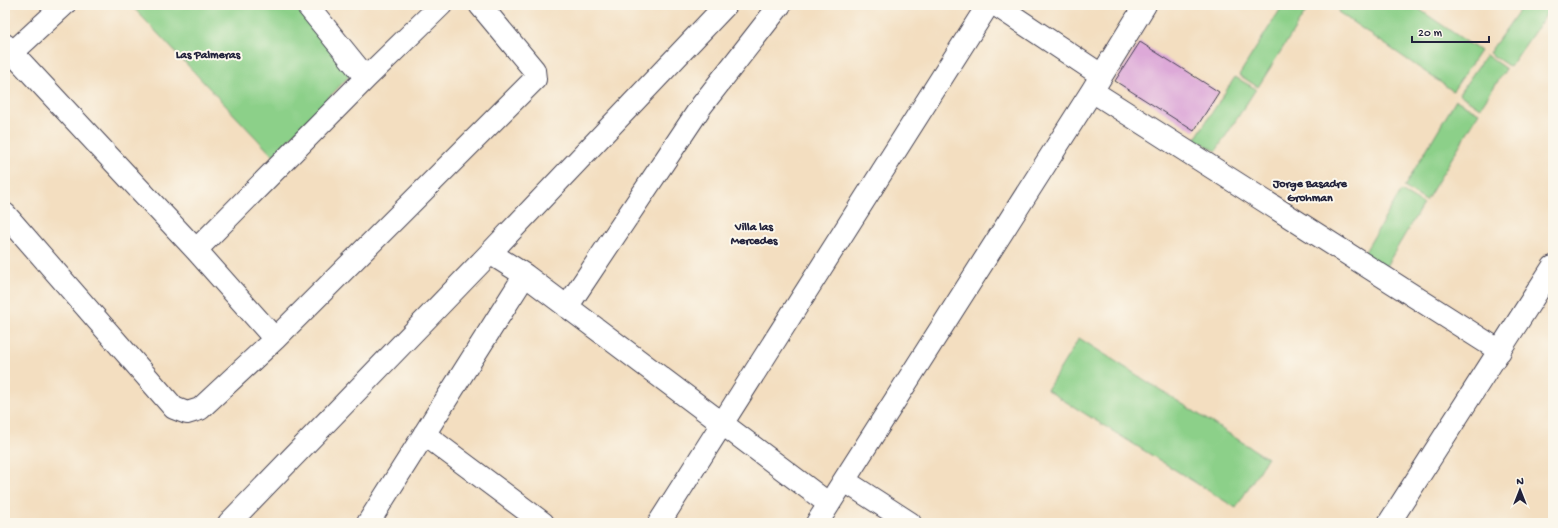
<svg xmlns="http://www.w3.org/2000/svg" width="1558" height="528" font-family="'Gochi Hand',sans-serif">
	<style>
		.green { fill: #8cd089; stroke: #577962 }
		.building { fill: #dda9d8 }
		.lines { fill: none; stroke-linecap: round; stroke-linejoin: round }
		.street-casing { stroke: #413e4f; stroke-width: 24 }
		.street { stroke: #fff; stroke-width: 22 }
		.labels { text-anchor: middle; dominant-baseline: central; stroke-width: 4; stroke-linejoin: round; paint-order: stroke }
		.neighbourhood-label { font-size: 12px; font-weight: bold; fill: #22223b; stroke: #fbf7ec }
	</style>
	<rect width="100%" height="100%" fill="#fbf7ec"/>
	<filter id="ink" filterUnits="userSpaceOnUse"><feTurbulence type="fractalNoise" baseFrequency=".025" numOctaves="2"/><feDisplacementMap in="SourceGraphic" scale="8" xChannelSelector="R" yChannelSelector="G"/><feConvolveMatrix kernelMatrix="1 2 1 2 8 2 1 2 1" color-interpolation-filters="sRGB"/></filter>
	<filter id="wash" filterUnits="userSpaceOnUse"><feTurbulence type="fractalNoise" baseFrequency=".012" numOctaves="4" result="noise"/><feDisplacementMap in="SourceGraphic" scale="16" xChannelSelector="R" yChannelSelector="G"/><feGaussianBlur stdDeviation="0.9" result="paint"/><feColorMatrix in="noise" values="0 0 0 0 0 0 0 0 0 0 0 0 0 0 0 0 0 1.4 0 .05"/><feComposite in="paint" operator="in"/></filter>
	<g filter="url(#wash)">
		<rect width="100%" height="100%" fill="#f3dec0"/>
		<path class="green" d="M131 5H303L356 69 273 156Z
			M1283 5H1310L1258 87 1239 75Z
			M1343 5H1413L1480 51 1453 91 1338 12Z
			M1523 5H1553L1510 67 1489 53Z
			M1486 55 1506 69 1480 108 1459 94Z
			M1235 77 1256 89 1216 151 1195 139Z
			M1456 100 1479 113 1426 201 1404 187Z
			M1401 191 1423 204 1385 268 1363 255Z
			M1079 338 1267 458 1236 508 1047 390Z"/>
		<g id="blocks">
			<path class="building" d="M1140 42 1219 92 1194 131 1115 81Z"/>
		</g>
	</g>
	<g filter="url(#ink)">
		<use href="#blocks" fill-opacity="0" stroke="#413e4f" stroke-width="1"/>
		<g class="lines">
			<g class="street-casing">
				<path id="street" d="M307 5 366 78
					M996 5 1101 75
					M5 45 196 250 275 339
					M12 53 64 5
					M1092 91 1500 351
					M5 214 174 408 187 413 200 409 275 339 535 79 534 70 480 5
					M196 250 366 78 441 5
					M490 253 525 275 829 504
					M567 307 702 105 780 5
					M424 434 543 523
					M845 481 910 523
					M229 523 490 253 726 5
					M368 523 525 275
					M659 523 988 5
					M817 523 1092 91 1145 5
					M1389 523 1553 267"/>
			</g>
			<use href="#street" class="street"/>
		</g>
	</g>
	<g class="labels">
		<g class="neighbourhood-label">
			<text x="208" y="56">Las Palmeras</text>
			<text x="1310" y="185">Jorge Basadre<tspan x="1310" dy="14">Grohman</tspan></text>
			<text x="754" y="228">Villa las<tspan x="754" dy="14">Mercedes</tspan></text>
		</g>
	</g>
	<rect width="1558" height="528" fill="none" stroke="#fbf7ec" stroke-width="20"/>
	<g transform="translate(1520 490)" stroke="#fbf7ec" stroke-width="3" paint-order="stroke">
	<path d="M0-3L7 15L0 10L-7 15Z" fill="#22223b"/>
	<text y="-6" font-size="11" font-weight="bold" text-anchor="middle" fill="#22223b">N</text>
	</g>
	<path d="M1412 36v6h77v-6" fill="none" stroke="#22223b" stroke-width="2"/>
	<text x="1418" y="36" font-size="12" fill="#22223b" stroke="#fbf7ec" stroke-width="3" paint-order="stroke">20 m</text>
</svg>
